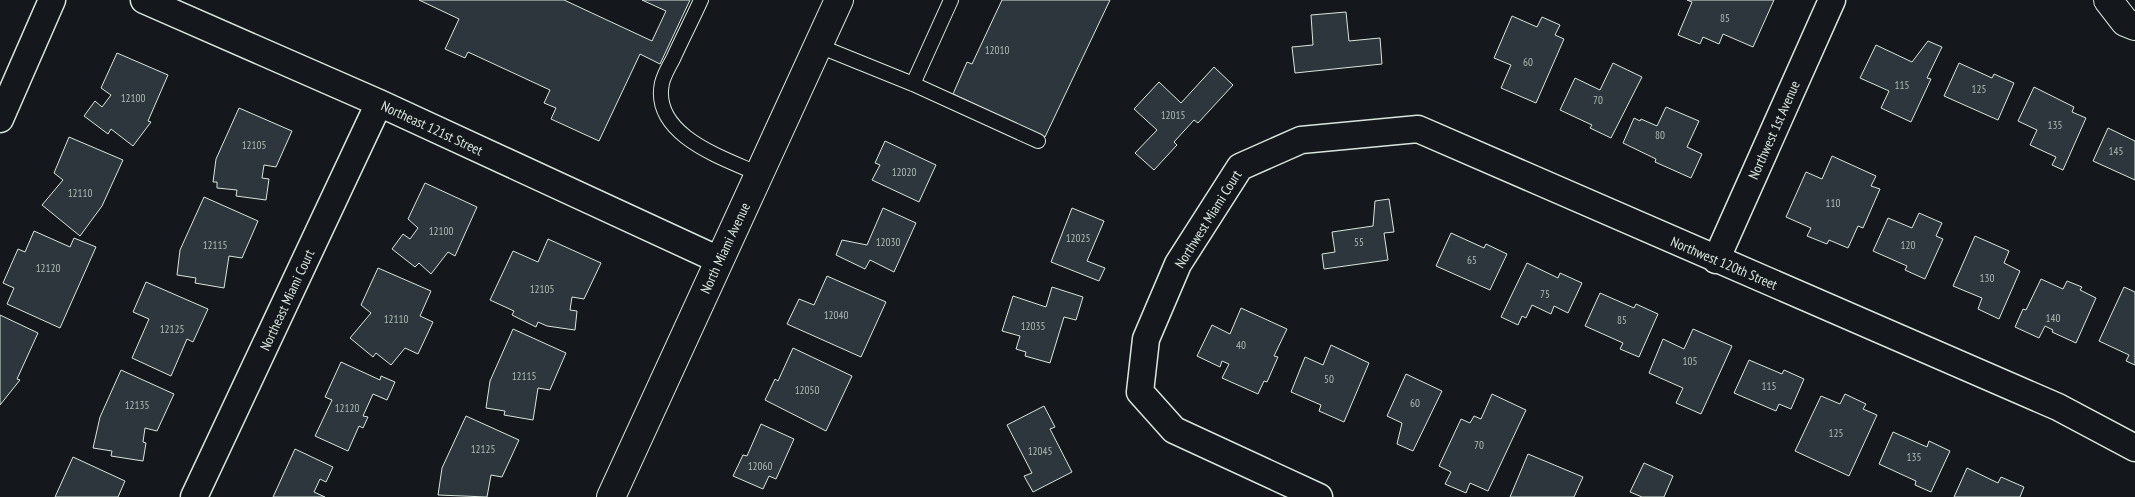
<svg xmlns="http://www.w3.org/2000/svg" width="2135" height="497" font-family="'PT Sans Narrow',sans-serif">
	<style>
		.building { fill: #2c363c; stroke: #d8e6dc }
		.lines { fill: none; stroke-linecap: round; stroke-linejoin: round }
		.service-casing { stroke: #d8e6dc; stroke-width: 16 }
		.minor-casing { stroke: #d8e6dc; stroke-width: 29 }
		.tertiary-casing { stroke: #d8e6dc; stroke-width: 30 }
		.secondary-casing { stroke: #d8e6dc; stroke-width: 30 }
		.service { stroke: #14181c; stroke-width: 14 }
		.minor { stroke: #14181c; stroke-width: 26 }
		.tertiary { stroke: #14181c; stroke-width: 28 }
		.secondary { stroke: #14181c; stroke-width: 28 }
		.labels { text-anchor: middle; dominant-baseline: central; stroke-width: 4; stroke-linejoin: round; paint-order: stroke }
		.number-label { font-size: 11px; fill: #adbab4 }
		.street-label { font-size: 14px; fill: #d8e6dc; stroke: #14181c }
	</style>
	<rect width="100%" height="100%" fill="#14181c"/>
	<path class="building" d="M419 0H564L652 41 666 11 642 0H690L660 64 640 54 599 141 551 119 556 108 544 103 550 90 468 52 465 58 445 49 459 19Z
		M1002 0H1110L1045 137 953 94 967 62 972 64Z
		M1687 0H1774L1753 47 1723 34 1719 44 1703 37 1700 44 1678 35 1692 2Z
		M1346 12 1349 41 1380 38 1382 64 1295 73 1292 47 1313 45 1311 15Z
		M1512 16 1537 27 1542 17 1560 25 1555 35 1564 39 1536 103 1501 88 1511 65 1494 58Z
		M1928 41 1942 47 1927 78 1931 79 1911 122 1881 108 1889 91 1860 78 1876 45 1912 62Z
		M117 53 168 75 148 121 151 122 133 146 111 129 108 134 84 116 95 101 102 107 111 95 101 88Z
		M1613 63 1642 77 1611 138 1590 128 1592 125 1560 110 1575 78 1600 90Z
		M1959 63 1992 78 1994 74 2014 83 1998 120 1944 96Z
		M1214 67 1233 85 1198 123 1194 120 1174 142 1177 145 1154 170 1135 153 1157 130 1134 109 1159 82 1181 103Z
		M2034 87 2074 107 2072 112 2086 118 2063 170 2052 165 2056 157 2030 145 2037 130 2018 121Z
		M1666 107 1699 121 1687 147 1702 154 1691 178 1655 162 1656 159 1623 143 1634 118 1640 121 1641 119 1657 126Z
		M239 108 292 131 276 167 264 165 262 178 269 179 266 200 236 196 237 190 217 188V182H213L216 159Z
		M2108 128 2135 141V180L2093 161Z
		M69 137 123 160 102 206 80 236 42 205 63 180 54 173Z
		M885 141 936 165 919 202 872 180 880 165 875 163Z
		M1832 156 1876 176 1871 186 1880 189 1863 228 1858 226 1848 248 1829 240 1827 244 1807 236 1811 228 1786 217 1806 172 1822 179Z
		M425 183 477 207 455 256 448 252 431 274 419 263 415 267 392 249 403 234 410 239 418 228 408 219Z
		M204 197 258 221 242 258 229 256 224 288 195 283 196 278 177 275 180 250Z
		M1389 199 1394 232 1384 233 1388 260 1324 269 1322 254 1335 252 1332 232 1373 226 1375 201Z
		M883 208 916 223 894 272 870 260 865 269 836 255 842 240 867 245Z
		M1072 208 1104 221 1087 261 1105 268 1099 281 1051 262Z
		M1919 213 1942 223 1936 236 1943 239 1925 279 1905 270 1907 266 1873 251 1888 218 1912 228Z
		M34 231 70 247 74 238 96 247 60 328 7 304 14 288 3 283 18 249 25 252Z
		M1451 233 1484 248 1486 244 1507 254 1490 290 1436 266Z
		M1975 236 2009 251 2004 263 2020 271 1999 319 1978 309 1982 298 1953 286Z
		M548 239 601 263 584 299 572 297 570 310 577 311 575 330 547 326 538 322 536 327 512 315 514 311 490 300 513 251 538 262Z
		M1527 263 1558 278 1560 273 1582 283 1568 313 1554 306 1551 314 1532 305 1526 318 1522 316 1518 325 1501 317Z
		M378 268 431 291 420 316 433 322 418 354 405 348 391 365 376 353 373 357 350 338 371 313 361 305Z
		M827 276 886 302 861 357 787 324 799 299 814 305Z
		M2041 279 2063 289 2067 281 2082 287 2080 290 2096 298 2076 343 2052 332 2053 330 2045 326 2039 338 2015 327 2023 309 2026 310Z
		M146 282 208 309 193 342 187 339 171 376 132 358 149 319 133 312Z
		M1052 287 1083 297 1076 320 1064 317 1050 363 1025 356 1026 352 1016 349 1020 336 1002 331 1013 296 1046 307Z
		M2124 287 2135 292V365L2126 361 2129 355 2099 341Z
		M1600 293 1634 308 1636 304 1658 314 1639 357 1620 349 1623 343 1585 326Z
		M1241 308 1287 329 1274 356 1278 357 1267 382 1264 381 1258 394 1222 378 1229 364 1222 361 1220 367 1197 356 1212 325 1230 334Z
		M0 315 38 333 17 379 20 380 0 405Z
		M513 329 566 353 550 390 538 388 533 420 504 415 505 411 486 408 490 381Z
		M1693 329 1732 346 1701 414 1676 403 1683 388 1649 373 1663 339 1684 349Z
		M1331 345 1369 363 1344 422 1319 411 1321 405 1291 392 1305 357 1323 365Z
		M793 348 852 376 826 431 765 400 775 379 778 381Z
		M1749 360 1782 374 1784 370 1804 379 1791 409 1779 404 1776 411 1734 393Z
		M341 362 380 380 381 376 395 382 387 400 373 394 363 416 368 417 363 428 359 426 348 451 315 436 332 400 325 397Z
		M121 370 174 394 157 431 145 428 143 442 146 443 143 461 111 456 112 451 93 448 100 417Z
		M1406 374 1442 391 1413 451 1397 444 1402 423 1387 416Z
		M1492 394 1526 410 1488 491 1470 483 1466 493 1445 484 1451 472 1439 466 1461 419 1470 423 1474 416 1481 419Z
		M1845 394 1866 404 1863 409 1877 415 1849 476 1795 451 1821 396 1840 404Z
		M1044 406 1055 427 1050 429 1072 472 1033 492 1024 476 1032 473 1007 425Z
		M466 416 519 440 502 477 491 475 487 497 438 495 442 468Z
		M761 424 794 439 776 479 769 476 763 489 733 476 743 455 747 456Z
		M1893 432 1927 447 1929 441 1950 451 1931 492 1915 485 1916 481 1879 464Z
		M295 449 333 467 326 482 320 479 314 492 325 497H273Z
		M1528 454 1583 477 1574 497H1510Z
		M73 457 125 481 118 497H55Z
		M1644 463 1673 476 1664 497H1642L1630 492Z
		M1967 468 1998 483 2001 477 2024 487 2020 497H1954Z"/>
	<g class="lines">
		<g class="service-casing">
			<path id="service" d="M701 0C692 20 682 39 673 59 669 66 664 75 662 83 651 135 723 158 759 174
				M819 46 913 84 1038 141
				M913 84 951 0"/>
		</g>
		<g class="minor-casing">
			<path id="minor" d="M144 0 379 103 719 260
				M0 119 52 0
				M1716 260 1832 0
				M194 497 379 103
				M1319 497 1174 430 1140 392 1146 339 1178 264 1240 167 1301 140 1418 129 2058 407 2135 448"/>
		</g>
		<g class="tertiary-casing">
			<path id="tertiary" d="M611 497 839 0"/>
		</g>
		<g class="secondary-casing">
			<path id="secondary" d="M2108 0 2125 22 2135 26"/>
		</g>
		<use href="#service" class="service"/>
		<use href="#minor" class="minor"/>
		<use href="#tertiary" class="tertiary"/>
		<use href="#secondary" class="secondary"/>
	</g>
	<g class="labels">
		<g class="number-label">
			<text x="1725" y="18">85</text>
			<text x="997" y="50">12010</text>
			<text x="1528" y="62">60</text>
			<text x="1902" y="85">115</text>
			<text x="1979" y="89">125</text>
			<text x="133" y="98">12100</text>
			<text x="1598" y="100">70</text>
			<text x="1173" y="115">12015</text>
			<text x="2055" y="125">135</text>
			<text x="1660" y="135">80</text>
			<text x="254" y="145">12105</text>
			<text x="2116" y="151">145</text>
			<text x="904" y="172">12020</text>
			<text x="80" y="193">12110</text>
			<text x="1833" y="203">110</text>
			<text x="441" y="231">12100</text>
			<text x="1078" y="238">12025</text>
			<text x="888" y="242">12030</text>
			<text x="1359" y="242">55</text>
			<text x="215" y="245">12115</text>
			<text x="1908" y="245">120</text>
			<text x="1472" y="260">65</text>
			<text x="48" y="268">12120</text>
			<text x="1987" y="278">130</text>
			<text x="542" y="289">12105</text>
			<text x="1545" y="294">75</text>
			<text x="836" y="315">12040</text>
			<text x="2053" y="318">140</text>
			<text x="396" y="319">12110</text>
			<text x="1622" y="320">85</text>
			<text x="1033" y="326">12035</text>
			<text x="172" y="329">12125</text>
			<text x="1241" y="345">40</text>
			<text x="1690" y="361">105</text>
			<text x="524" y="376">12115</text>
			<text x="1329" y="379">50</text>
			<text x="1769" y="386">115</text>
			<text x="807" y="390">12050</text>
			<text x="1415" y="403">60</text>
			<text x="137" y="405">12135</text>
			<text x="347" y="408">12120</text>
			<text x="1836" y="433">125</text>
			<text x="1479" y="445">70</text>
			<text x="483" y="449">12125</text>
			<text x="1040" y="451">12045</text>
			<text x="1914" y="457">135</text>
			<text x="760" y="466">12060</text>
		</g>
		<g class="street-label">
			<text transform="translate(432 128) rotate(25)">Northeast 121st Street</text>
			<text transform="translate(1774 130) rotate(-66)">Northwest 1st Avenue</text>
			<text transform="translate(1208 219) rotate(-58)">Northwest Miami Court</text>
			<text transform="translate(725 248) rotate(-65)">North Miami Avenue</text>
			<text transform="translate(1724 263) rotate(23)">Northwest 120th Street</text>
			<text transform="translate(287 300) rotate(-65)">Northeast Miami Court</text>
		</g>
	</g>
</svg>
